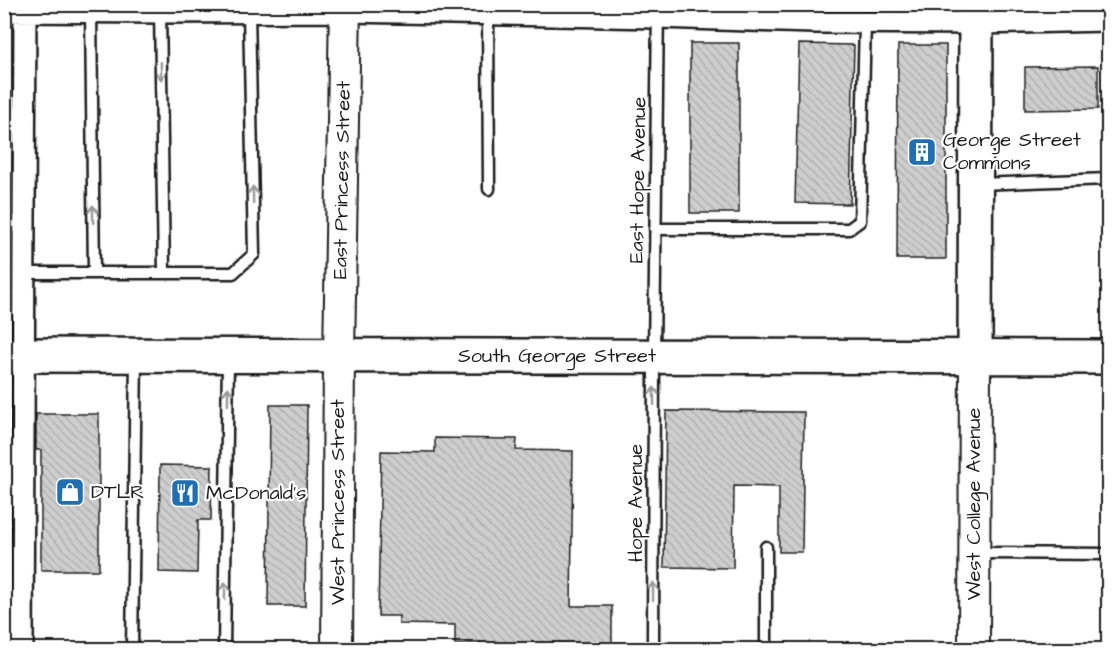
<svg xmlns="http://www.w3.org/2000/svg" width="1113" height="654" font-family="'Architects Daughter',sans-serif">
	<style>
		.building { fill: url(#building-back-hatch); stroke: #1c1c1c; stroke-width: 1.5 }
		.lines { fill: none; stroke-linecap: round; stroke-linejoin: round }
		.lane-casing { stroke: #1c1c1c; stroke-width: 15 }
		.street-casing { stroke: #1c1c1c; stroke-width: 26 }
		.secondary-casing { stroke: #1c1c1c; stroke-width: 34 }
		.primary-casing { stroke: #1c1c1c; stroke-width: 38 }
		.lane { stroke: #fff; stroke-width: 10 }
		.street { stroke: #fff; stroke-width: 21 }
		.secondary { stroke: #fff; stroke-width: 30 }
		.primary { stroke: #fff; stroke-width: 33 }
		.oneway { stroke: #999 }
		.labels { text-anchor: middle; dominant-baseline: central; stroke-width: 4.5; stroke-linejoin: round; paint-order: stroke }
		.poi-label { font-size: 20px; fill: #1c1c1c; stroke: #fff; text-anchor: start }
		.street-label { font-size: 20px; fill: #1c1c1c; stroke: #fff }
	</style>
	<defs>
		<pattern id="building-back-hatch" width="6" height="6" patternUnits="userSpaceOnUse" patternTransform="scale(1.5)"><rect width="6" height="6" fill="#cecece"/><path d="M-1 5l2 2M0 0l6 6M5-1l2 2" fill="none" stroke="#b0b0b0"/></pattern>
	</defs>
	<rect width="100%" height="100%" fill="#fff"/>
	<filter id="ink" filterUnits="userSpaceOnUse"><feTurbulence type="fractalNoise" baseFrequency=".0167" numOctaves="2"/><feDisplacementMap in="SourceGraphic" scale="12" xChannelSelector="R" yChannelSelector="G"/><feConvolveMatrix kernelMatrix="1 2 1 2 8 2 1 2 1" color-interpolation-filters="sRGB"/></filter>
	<g filter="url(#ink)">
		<path class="building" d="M690 43H739V213H690Z
			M799 44 854 45 850 204 795 203Z
			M898 45H946V259H897Z
			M1098 66V109L1025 110V67Z
			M270 405H307L305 606H268Z
			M666 411 804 412 802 552H779V487L734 486 733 568 664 567Z
			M4 414H10V451H4Z
			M36 414H99V570H41V450H36Z
			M435 438 517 439 516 450 573 451 571 606H612V646L455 644V625L399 624V616H378L381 451 435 452Z
			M160 465 212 466 211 520H198L197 573 159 572Z"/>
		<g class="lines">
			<g class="lane-casing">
				<path id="lane" d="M160 9 164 273
					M91 11 94 273
					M488 13 489 189
					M979 184 1108 179
					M655 229H849L860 221 865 22
					M23 273H233L254 254 249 11
					M978 553 1108 554
					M132 650 136 358
					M224 650 228 359
					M653 650 654 357 658 4
					M766 650V547"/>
			</g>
			<g class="street-casing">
				<path id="street" d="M4 11 160 12 345 11 658 17 813 22 976 23 1108 20
					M22 650 25 4"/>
			</g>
			<g class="secondary-casing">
				<path id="secondary" d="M337 650 339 355 345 4
					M974 650 975 358"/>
			</g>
			<g class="primary-casing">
				<path id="primary" d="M4 355 1108 357
					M975 358 976 4"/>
			</g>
			<use href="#lane" class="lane"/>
			<use href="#street" class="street"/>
			<use href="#secondary" class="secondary"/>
			<use href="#primary" class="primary"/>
		</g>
		<defs><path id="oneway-shaft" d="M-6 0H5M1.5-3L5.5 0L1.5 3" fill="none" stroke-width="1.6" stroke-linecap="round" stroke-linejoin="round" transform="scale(1.5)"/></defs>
		<g class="oneway">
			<use href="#oneway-shaft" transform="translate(161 71) rotate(89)"/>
			<use href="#oneway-shaft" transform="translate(253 195) rotate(-91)"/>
			<use href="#oneway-shaft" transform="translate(93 214) rotate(-91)"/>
			<use href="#oneway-shaft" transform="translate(228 396) rotate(-89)"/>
			<use href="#oneway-shaft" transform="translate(654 396) rotate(-90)"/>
			<use href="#oneway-shaft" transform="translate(225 591) rotate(-89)"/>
			<use href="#oneway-shaft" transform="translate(653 591) rotate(-90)"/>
		</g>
	</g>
	<defs>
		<g id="building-square" transform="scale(1.5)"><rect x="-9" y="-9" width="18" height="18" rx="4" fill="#1f6fb2" stroke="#fff"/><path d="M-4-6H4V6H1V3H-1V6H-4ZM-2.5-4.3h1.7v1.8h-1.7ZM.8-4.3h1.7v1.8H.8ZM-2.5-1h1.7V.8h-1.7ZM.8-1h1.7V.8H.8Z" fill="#fff"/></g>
		<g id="shop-square" transform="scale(1.5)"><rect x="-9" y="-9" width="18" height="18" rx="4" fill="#1f6fb2" stroke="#fff"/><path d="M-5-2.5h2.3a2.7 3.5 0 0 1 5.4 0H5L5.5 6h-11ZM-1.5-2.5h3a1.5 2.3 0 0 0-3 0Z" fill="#fff"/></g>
		<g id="restaurant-square" transform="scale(1.5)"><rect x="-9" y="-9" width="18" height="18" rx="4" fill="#1f6fb2" stroke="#fff"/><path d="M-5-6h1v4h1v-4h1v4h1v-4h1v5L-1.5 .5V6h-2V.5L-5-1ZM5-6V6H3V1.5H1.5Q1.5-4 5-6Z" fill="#fff"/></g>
	</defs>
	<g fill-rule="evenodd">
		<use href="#building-square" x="922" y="152"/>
		<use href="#shop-square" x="70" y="492"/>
		<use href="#restaurant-square" x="185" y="493"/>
	</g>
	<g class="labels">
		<g class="poi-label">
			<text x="943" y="140">George Street<tspan x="943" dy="23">Commons</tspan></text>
			<text x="91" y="492">DTLR</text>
			<text x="206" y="493">McDonald's</text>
		</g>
		<g class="street-label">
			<text transform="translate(342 180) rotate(-89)">East Princess Street</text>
			<text transform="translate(638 180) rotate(-89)">East Hope Avenue</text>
			<text x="557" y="356">South George Street</text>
			<text transform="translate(338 502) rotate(-90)">West Princess Street</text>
			<text transform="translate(636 503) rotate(-90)">Hope Avenue</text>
			<text transform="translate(974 504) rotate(-90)">West College Avenue</text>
		</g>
	</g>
	<rect width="1113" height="654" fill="none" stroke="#fff" stroke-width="24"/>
	<rect x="12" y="12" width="1089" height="630" fill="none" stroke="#1c1c1c" stroke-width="2" filter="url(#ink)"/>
</svg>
